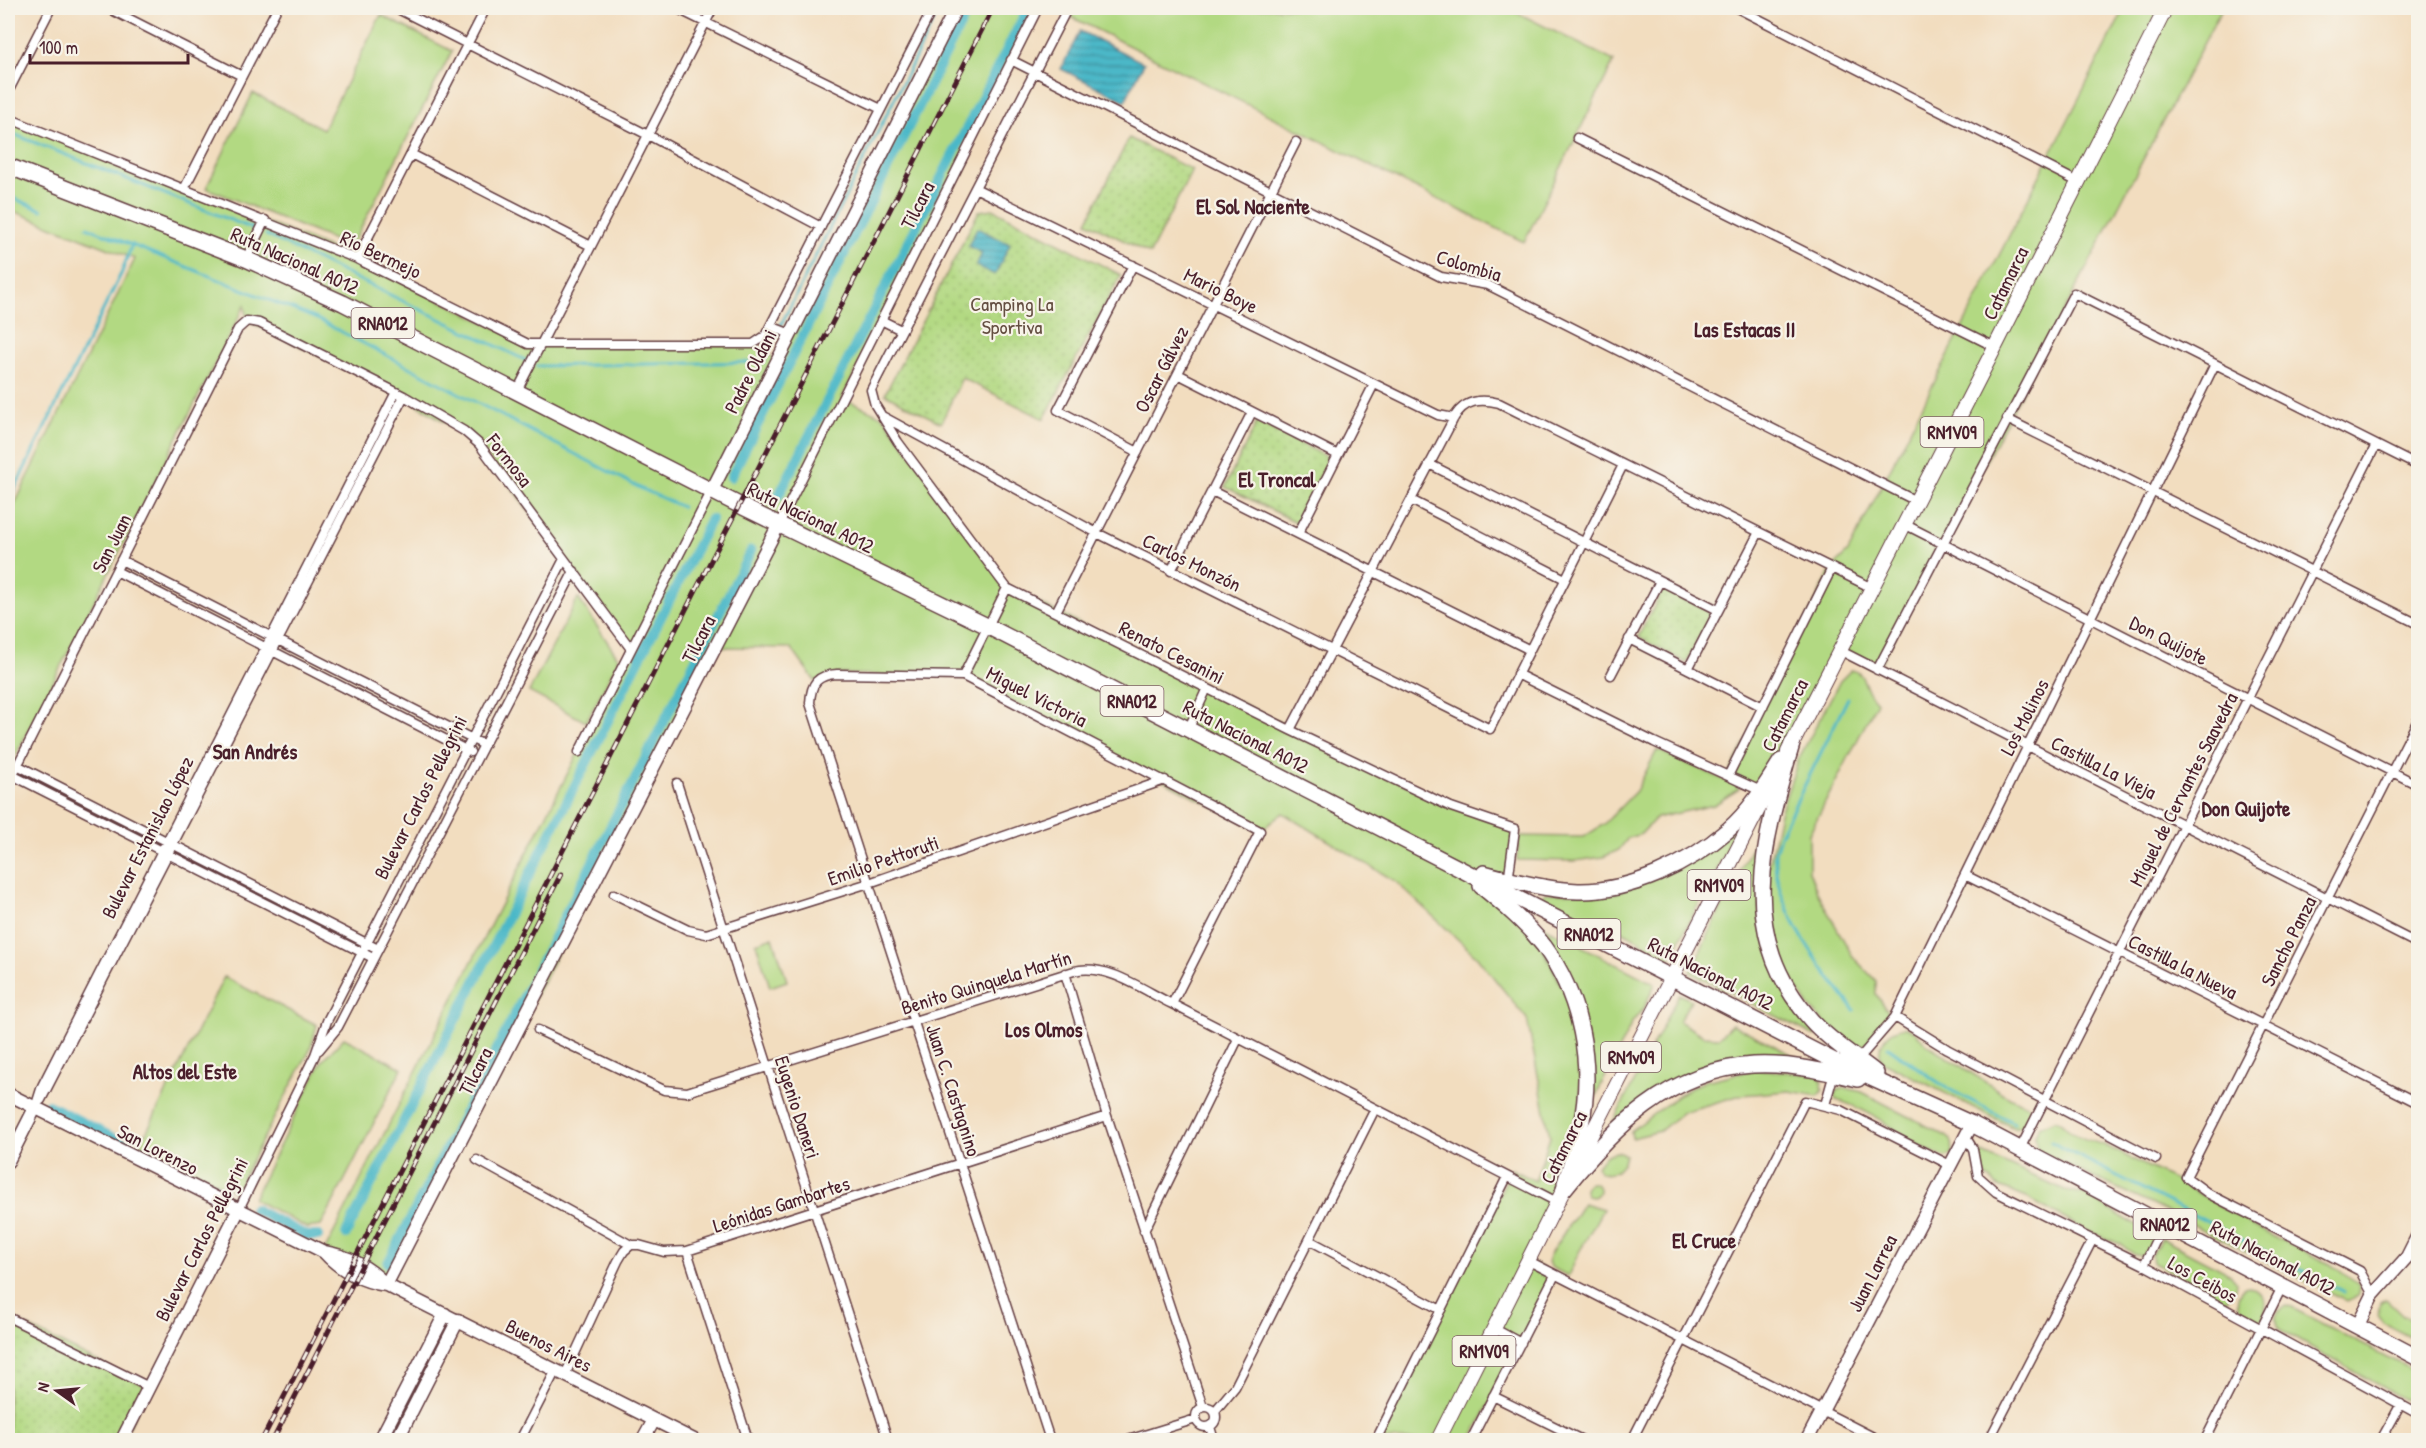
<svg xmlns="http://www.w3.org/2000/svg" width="2426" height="1448" font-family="'Patrick Hand',sans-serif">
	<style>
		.green { fill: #b2d982; stroke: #7e7c56; stroke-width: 1.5 }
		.park { fill: url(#park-dots); stroke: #7e7c56; stroke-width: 1.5 }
		.water { fill: url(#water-rules); stroke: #4b6c7a; stroke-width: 1.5 }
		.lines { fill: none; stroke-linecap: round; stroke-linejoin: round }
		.stream { stroke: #4cb8c8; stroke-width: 3 }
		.canal { stroke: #4cb8c8; stroke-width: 10 }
		.street-casing { stroke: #633c41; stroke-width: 11 }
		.secondary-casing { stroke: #633c41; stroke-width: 15 }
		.primary-casing { stroke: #633c41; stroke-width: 16 }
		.highway-casing { stroke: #633c41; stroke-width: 18 }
		.street { stroke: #fff; stroke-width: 8 }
		.secondary { stroke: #fff; stroke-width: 12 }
		.primary { stroke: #fff; stroke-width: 14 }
		.highway { stroke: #fff; stroke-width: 15 }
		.rail-casing { stroke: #4a1f2b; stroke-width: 5 }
		.rail { stroke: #f7f3e8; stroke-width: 3; stroke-dasharray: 9; stroke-linecap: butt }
		.labels { text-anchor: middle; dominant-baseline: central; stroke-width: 4.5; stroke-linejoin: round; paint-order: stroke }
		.shield { fill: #f7f3e8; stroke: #7e5f64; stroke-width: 1.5 }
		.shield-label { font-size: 18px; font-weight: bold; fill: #4a1f2b }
		.street-label { font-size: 20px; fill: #4a1f2b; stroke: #f7f3e8 }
		.park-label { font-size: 20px; fill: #644e41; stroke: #f7f3e8 }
		.neighbourhood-label { font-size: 21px; font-weight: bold; fill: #4a1f2b; stroke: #f7f3e8 }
	</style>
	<defs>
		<pattern id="park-dots" width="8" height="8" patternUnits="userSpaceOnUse" patternTransform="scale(1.5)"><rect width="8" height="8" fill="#b2d982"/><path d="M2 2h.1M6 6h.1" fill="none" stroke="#9bba70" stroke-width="1.8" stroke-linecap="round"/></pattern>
		<pattern id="water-rules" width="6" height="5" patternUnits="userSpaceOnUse" patternTransform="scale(1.5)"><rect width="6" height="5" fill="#4cb8c8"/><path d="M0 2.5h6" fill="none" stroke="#4195a3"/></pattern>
	</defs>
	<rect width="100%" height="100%" fill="#f7f3e8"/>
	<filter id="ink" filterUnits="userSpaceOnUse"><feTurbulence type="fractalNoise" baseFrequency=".0167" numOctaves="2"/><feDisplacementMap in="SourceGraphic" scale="12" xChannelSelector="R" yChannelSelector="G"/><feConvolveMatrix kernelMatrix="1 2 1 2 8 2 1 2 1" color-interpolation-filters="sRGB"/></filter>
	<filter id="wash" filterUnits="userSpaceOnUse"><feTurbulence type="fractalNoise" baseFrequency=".008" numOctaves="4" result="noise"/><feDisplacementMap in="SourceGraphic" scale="24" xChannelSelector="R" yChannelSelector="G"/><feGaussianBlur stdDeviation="1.35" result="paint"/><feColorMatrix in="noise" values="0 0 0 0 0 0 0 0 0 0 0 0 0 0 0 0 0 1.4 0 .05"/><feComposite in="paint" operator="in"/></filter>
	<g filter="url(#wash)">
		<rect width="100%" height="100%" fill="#f2ddbf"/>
		<path class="green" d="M956 8H1038L842 398 884 417 1008 588 1451 807 1515 829 1505 906 1543 945 1581 1030V1125L1529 1261 1555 1275 1471 1440H1376L1512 1169 1535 1181 1550 1137 1527 1019 1477 957 1395 881 1283 813 1260 831 963 676 837 674 815 681 791 648 716 647 386 1285 324 1252 631 649 479 444 404 396 247 321 245 305 8 770V518L135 259 8 209V118L357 259 528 344H753L777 360Z
			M1053 8H1508L1614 61 1524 242Z
			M2125 8H2222L1877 670 1839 650 1762 792 1728 776 1832 568 1848 552Z
			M381 15 452 51 351 247 206 188 253 93 323 129Z
			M578 598 619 659 586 722 529 692Z
			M1851 670C1866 673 1863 685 1870 694 1872 697 1875 699 1877 702L1809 834V871L1818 894 1853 957 1876 981V994L1890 1014 1869 1043 1860 1047 1842 1039 1826 1025 1808 1005 1783 965 1773 936 1766 879 1780 813 1799 758 1840 681Z
			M1657 750 1736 785 1739 789 1714 805 1656 818 1641 834 1628 838 1619 850 1603 857 1575 861 1517 860 1519 836 1584 837 1604 824 1636 791Z
			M1734 830 1735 835 1668 962 1640 941 1620 930 1590 917 1578 916 1540 897 1545 893H1616Z
			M1754 842 1758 849 1760 927 1817 1033 1815 1036 1690 972Z
			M1535 922 1655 984 1644 1008 1633 1021 1588 1112V1039L1530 923Z
			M773 937 787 981 770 987 756 943Z
			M224 977 317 1025 310 1050 235 1192 140 1145Z
			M1679 994 1691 1000 1679 1021 1703 1036 1719 1037 1732 1024 1804 1061 1689 1073 1652 1092 1612 1124Z
			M1905 1027 1915 1032 1927 1044 2002 1093 2029 1107 2033 1113C2028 1123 2024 1129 2012 1127L1883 1062C1873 1047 1889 1029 1905 1027Z
			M344 1038 402 1068 321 1226 307 1228 253 1199 322 1061Z
			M1757 1069 1815 1075 1821 1079 1823 1091 1818 1096 1789 1091 1741 1095 1683 1112 1660 1131 1632 1138 1631 1131 1683 1092 1705 1081Z
			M1846 1088 1862 1092 1946 1136 1951 1140 1952 1154 1947 1157C1930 1154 1917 1143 1902 1134 1882 1120 1859 1106 1836 1100L1834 1095 1837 1090Z
			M2054 1120C2063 1122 2063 1125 2070 1131 2079 1138 2093 1142 2104 1145L2179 1182 2268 1234 2330 1264 2359 1285 2358 1296 2348 1301 2339 1298 2153 1205 2046 1155 2037 1148 2035 1135 2039 1127Z
			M1618 1152 1625 1155C1622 1168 1613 1178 1600 1172L1597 1166C1603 1157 1607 1153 1618 1152Z
			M1982 1153 2065 1191 2082 1193 2153 1235C2154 1244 2150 1251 2142 1256L2135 1255 2120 1244 2083 1229 2029 1199 1997 1186 1984 1174 1979 1164V1156Z
			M1585 1190a7 7 0 1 1 14 0a7 7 0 1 1-14 0Z
			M1583 1203 1603 1209 1578 1254 1568 1276 1552 1268 1548 1262 1549 1256Z
			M2161 1238 2231 1275 2236 1281C2236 1289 2233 1294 2226 1300L2218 1298 2186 1278 2153 1263 2152 1256Z
			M2250 1286C2265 1293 2271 1308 2260 1322L2254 1321 2246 1313 2240 1311C2235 1301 2238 1295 2243 1287Z
			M2386 1299 2403 1315 2418 1324V1341L2384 1323 2378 1314 2380 1302Z
			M2288 1306 2418 1373V1402L2403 1399 2279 1329C2272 1318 2276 1309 2288 1306Z
			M432 1352 434 1353 390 1440H387Z"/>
		<path class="park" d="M1129 138 1192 170 1150 254 1087 222Z
			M993 209 1121 275 1044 419 962 378 941 423 885 394 979 211Z
			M1257 422 1330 458 1298 523 1225 487Z
			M1664 588 1712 613 1686 663 1638 637Z
			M8 1317 149 1387 122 1440H8Z"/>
		<path class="water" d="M1080 31 1144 63 1125 101 1061 69Z
			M977 228 1010 244 995 275 976 266 982 253 968 246Z"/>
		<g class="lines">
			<path class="stream" d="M8 132 256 230
				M8 196 42 210
				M87 227 317 319 642 489 682 507
				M266 235 527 361
				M781 325 940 8
				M537 366 763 362 777 334
				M8 502 122 272 132 244
				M1848 698 1780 835C1779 840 1776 847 1775 853 1772 907 1823 969 1854 1010
				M1888 1047 1945 1087 2014 1123
				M2051 1142 2344 1292"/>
			<path class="canal" d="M731 477 969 8
				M779 495 1028 8
				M48 1105 221 1192
				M254 1209 307 1236H318
				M346 1234 711 519
				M388 1263 751 551"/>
		</g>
	</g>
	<g filter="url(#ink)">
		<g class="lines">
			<g class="street-casing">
				<path id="street" d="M108 8 242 76
					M396 8 648 135 821 227
					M676 8 881 109
					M1737 8 2078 182
					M1065 13 871 390 875 405 898 442 1007 588 1290 730 1451 807 1515 829 1508 882
					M1011 60 1441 277 1488 285 1916 501
					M8 92 51 8
					M8 118 357 259 528 344H753L765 336 933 8
					M1577 138 1995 347
					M411 154 591 246
					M975 188 1438 415 1454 418
					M184 189 277 8
					M246 259 265 220
					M357 259 486 8
					M1133 265 1058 410 1138 452
					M881 320 901 330
					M770 326 791 334
					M1178 374 1338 455
					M517 391 713 8
					M884 417 1097 533 1490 729 1623 465
					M2007 419 2418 624
					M1429 464 1718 610
					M1212 491 1530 650
					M1411 500 1565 579
					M779 524 1038 8
					M1904 524 2418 785
					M1298 534 1374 384
					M121 560 484 745
					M116 571 470 752
					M1171 571 1252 412
					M1056 612 1296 142
					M1629 639 1763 707
					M1839 650 2418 944
					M1688 669 1759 532
					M1877 670 2074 293 2418 466
					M1517 674 1654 742 1763 792
					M1611 675 1660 581
					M963 676 1007 588
					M1188 730 1207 688
					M1290 730 1454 418C1464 400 1480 398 1499 403L1872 588
					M579 752 711 492
					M17 765 378 949
					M12 775 373 958
					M1728 776 1832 568
					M677 783 888 1440
					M8 784 238 329 247 321 259 323 404 396 464 431 479 444 631 649
					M1965 875 2418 1103
					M614 894 688 930 706 934 869 883 1165 780
					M1065 973 1107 1116 1203 1407
					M1895 1017 1947 1049 2156 1159
					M538 1030 664 1090 687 1092 1074 971C1107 963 1143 990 1172 1004L1557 1202
					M319 1050 338 1027 574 571
					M1857 1061 1895 1017 2215 364
					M41 1100 404 396
					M1825 1105 1834 1073
					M35 1108 42 1086 396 392
					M1965 1136 1973 1149 1978 1176 1996 1192 2144 1265 2418 1414
					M2020 1149 2376 445
					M477 1160 631 1245H639L664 1252 687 1251 1107 1116
					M238 1211 315 1055 327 1021 564 559
					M1144 1231 1238 1039
					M1309 1240 1441 1310
					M687 1251 748 1440
					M1529 1261 1879 1440
					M2144 1265 2164 1223
					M2373 1295 2360 1271 2209 1194 2186 1177 2418 720
					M8 1317 149 1387
					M1495 1329 1521 1343
					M565 1375 618 1261 624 1251 631 1245
					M1493 1396 1582 1440
					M1196 1417a10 10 0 1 1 20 0a10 10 0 1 1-20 0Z
					M1215 1411 1235 1387 1375 1109
					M1210 1427 1214 1440
					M520 1440 556 1370
					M1050 1440 810 703C811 683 817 675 837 674L963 676 1260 831 1172 1004
					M1128 1440 1196 1419
					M1376 1440 1507 1177
					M1471 1440 1555 1275
					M1632 1440 1805 1101 1841 1110 1950 1165
					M1989 1440 2093 1239
					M2205 1440 2283 1285
					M2381 1440 2401 1404"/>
			</g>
			<g class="secondary-casing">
				<path id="secondary" d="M711 492 956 8
					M8 1094 324 1252C348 1256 370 1268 386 1285L694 1440
					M8 1161 35 1108
					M324 1252C340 1270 363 1282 386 1285
					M386 1285 779 524
					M2358 1325 2373 1295 2407 1257 2418 1235
					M122 1440 238 1211
					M380 1440 445 1314
					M397 1440 458 1320
					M643 1440 654 1420
					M1807 1440 1972 1124"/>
			</g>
			<g class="primary-casing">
				<path id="primary" d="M1788 752 1995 347 2166 8
					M1438 1440 1590 1137 1768 790"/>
			</g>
			<g class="highway-casing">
				<path id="highway" d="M8 166 246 259 343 303 739 505
					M743 507 987 626 1838 1063 1972 1124 2418 1358
					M1792 744C1763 842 1735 935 1812 1021 1830 1041 1856 1057 1876 1073
					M1484 873C1514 881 1547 890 1578 891 1631 892 1689 864 1728 830 1750 811 1766 785 1781 761
					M1481 886C1503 904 1526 923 1544 946 1581 997 1594 1064 1581 1125 1577 1145 1571 1164 1565 1183
					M1564 1189C1613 1128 1670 1070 1753 1065 1789 1063 1823 1071 1858 1079"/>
			</g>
			<use href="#street" class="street"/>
			<use href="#secondary" class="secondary"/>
			<use href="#primary" class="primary"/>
			<use href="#highway" class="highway"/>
			<g class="rail-casing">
				<path id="rail" d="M262 1440 993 8
					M273 1440 561 874"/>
			</g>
			<use href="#rail" class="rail"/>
		</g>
	</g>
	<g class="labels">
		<g class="shield">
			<rect x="351.5" y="308" width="63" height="30" rx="4.5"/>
			<rect x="1920.5" y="417" width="63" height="30" rx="4.5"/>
			<rect x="1100.5" y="686" width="63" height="30" rx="4.5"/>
			<rect x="1687.5" y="870" width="63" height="30" rx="4.5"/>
			<rect x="1557.5" y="919" width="63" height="30" rx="4.5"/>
			<rect x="1601" y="1042" width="60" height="30" rx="4.5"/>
			<rect x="2133.5" y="1209" width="63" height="30" rx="4.5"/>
			<rect x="1452.5" y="1336" width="63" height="30" rx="4.5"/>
		</g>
		<g class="shield-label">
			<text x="383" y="323">RNA012</text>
			<text x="1952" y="432">RN1V09</text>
			<text x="1132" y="701">RNA012</text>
			<text x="1719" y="885">RN1V09</text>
			<text x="1589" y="934">RNA012</text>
			<text x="1631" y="1057">RN1v09</text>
			<text x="2165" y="1224">RNA012</text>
			<text x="1484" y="1351">RN1V09</text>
		</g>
		<g class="street-label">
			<text transform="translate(917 205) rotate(-63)">Tilcara</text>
			<text transform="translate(381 254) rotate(25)">Río Bermejo</text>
			<text transform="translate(295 260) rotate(24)">Ruta Nacional A012</text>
			<text transform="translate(1469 265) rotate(17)">Colombia</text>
			<text transform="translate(2005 283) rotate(-64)">Catamarca</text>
			<text transform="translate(1221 290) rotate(26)">Mario Boye</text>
			<text transform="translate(1161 369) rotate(-63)">Oscar Gálvez</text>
			<text transform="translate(750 371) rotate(-63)">Padre Oldani</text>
			<text transform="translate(510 460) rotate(52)">Formosa</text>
			<text transform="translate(811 517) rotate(26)">Ruta Nacional A012</text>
			<text transform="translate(111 543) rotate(-63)">San Juan</text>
			<text transform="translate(1192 562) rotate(26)">Carlos Monzón</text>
			<text transform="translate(698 639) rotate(-63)">Tilcara</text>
			<text transform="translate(2169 640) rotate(27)">Don Quijote</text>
			<text transform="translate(1172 652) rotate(27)">Renato Cesanini</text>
			<text transform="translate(1037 696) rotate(27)">Miguel Victoria</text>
			<text transform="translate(1784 715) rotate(-63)">Catamarca</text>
			<text transform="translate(2024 717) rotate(-63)">Los Molinos</text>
			<text transform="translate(1246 736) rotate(27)">Ruta Nacional A012</text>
			<text transform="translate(2104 767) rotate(27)">Castilla La Vieja</text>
			<text transform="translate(2183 789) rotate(-63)">Miguel de Cervantes Saavedra</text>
			<text transform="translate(420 797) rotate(-63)">Bulevar Carlos Pellegrini</text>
			<text transform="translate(147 837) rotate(-63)">Bulevar Estanislao López</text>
			<text transform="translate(883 860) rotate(-19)">Emilio Pettoruti</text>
			<text transform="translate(2288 941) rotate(-63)">Sancho Panza</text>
			<text transform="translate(2183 966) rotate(27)">Castilla la Nueva</text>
			<text transform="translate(1711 973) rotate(27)">Ruta Nacional A012</text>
			<text transform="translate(986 982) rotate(-17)">Benito Quinquela Martín</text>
			<text transform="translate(475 1071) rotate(-63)">Tilcara</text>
			<text transform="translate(954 1090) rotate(72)">Juan C. Castagnino</text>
			<text transform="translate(798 1107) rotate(72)">Eugenio Daneri</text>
			<text transform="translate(1563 1147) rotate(-63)">Catamarca</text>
			<text transform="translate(158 1149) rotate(27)">San Lorenzo</text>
			<text transform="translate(781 1204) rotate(-18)">Leónidas Gambartes</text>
			<text transform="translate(201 1239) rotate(-63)">Bulevar Carlos Pellegrini</text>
			<text transform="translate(2273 1257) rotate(28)">Ruta Nacional A012</text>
			<text transform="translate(1872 1273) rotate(-63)">Juan Larrea</text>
			<text transform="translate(2203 1279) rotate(29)">Los Ceibos</text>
			<text transform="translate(549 1345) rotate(27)">Buenos Aires</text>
		</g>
		<g class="park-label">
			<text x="1012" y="303">Camping La<tspan x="1012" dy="23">Sportiva</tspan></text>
		</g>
		<g class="neighbourhood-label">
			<text x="1253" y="206">El Sol Naciente</text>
			<text x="1745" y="329">Las Estacas II</text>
			<text x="1277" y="479">El Troncal</text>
			<text x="255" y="751">San Andrés</text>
			<text x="2246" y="808">Don Quijote</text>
			<text x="1044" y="1029">Los Olmos</text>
			<text x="185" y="1071">Altos del Este</text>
			<text x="1704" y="1240">El Cruce</text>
		</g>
	</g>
	<rect width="2426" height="1448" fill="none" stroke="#f7f3e8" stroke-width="30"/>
	<g transform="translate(57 1391) rotate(285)" stroke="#f7f3e8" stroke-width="4.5" paint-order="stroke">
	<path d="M0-4.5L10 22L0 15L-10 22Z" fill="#4a1f2b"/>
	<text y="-9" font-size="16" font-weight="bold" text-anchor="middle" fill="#4a1f2b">N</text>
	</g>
	<path d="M30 54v9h158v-9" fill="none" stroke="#4a1f2b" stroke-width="3"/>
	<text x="39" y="54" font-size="18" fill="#4a1f2b" stroke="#f7f3e8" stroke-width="4.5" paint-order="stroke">100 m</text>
</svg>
